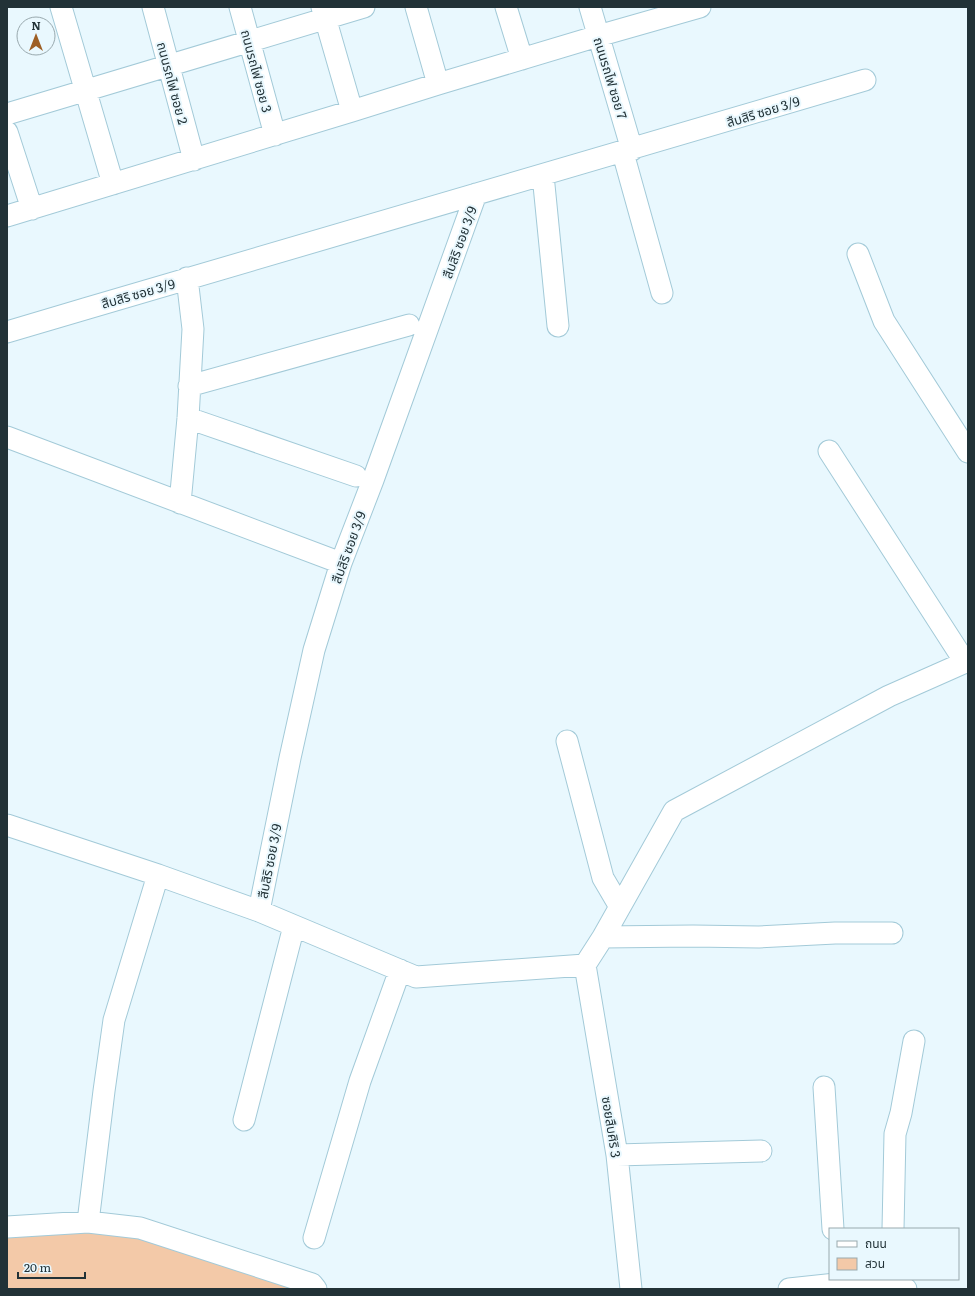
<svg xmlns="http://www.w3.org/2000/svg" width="975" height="1296" font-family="Literata,'Noto Sans Thai',serif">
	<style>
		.green { fill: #f3c9a8 }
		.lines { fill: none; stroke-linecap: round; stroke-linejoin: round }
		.minor-casing { stroke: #a3cad8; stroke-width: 23 }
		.minor { stroke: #fff; stroke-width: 21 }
		.labels { text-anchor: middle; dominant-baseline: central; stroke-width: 4; stroke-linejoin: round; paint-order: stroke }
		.street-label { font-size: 13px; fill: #223237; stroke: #e9f8fe }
	</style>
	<rect width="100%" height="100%" fill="#e9f8fe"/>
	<path class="green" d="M7 1227 140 1228 316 1289H7Z"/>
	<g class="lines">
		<g class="minor-casing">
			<path id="minor" d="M61 7 113 184
				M153 7 194 160
				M240 7 275 135
				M322 7 352 111
				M416 7 438 84
				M506 7 522 59
				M590 7 632 150
				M7 114 364 7
				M7 132 32 209
				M623 153 662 293
				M543 175 558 326
				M7 216 352 111 438 84 598 36 700 7
				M858 254 884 321 968 452
				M7 332C293 247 580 165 865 80
				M189 386 409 325
				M188 418 356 476
				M7 437 341 563
				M829 451 965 662
				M180 503 188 418 193 329 187 278
				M567 741 603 878 620 907
				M7 825 158 875 259 911 416 977 585 965 603 937 674 811 889 696 968 661
				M259 911 290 758 314 650 341 563 373 480 476 194
				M603 937 693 936 759 937 835 933H892
				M585 965 617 1155 631 1289
				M824 1087 833 1229
				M244 1120 294 926
				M617 1155 761 1151
				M88 1222 104 1091 114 1020 158 875
				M7 1227 88 1222 140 1228 312 1284 316 1289
				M893 1229 895 1134 901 1113 914 1041
				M314 1238 360 1081 400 970
				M789 1289 836 1284 906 1289"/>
		</g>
		<use href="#minor" class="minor"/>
	</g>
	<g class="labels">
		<g class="street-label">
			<text transform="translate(257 71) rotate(75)">ถนนรถไฟ ซอย 3</text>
			<text transform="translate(611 78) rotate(73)">ถนนรถไฟ ซอย 7</text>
			<text transform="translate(173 83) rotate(75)">ถนนรถไฟ ซอย 2</text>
			<text transform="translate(763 111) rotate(-17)">สืบสิริ ซอย 3/9</text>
			<text transform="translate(459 242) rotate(-70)">สืบสิริ ซอย 3/9</text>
			<text transform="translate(138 293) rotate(-16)">สืบสิริ ซอย 3/9</text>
			<text transform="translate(348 547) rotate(-70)">สืบสิริ ซอย 3/9</text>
			<text transform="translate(269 861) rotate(-79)">สืบสิริ ซอย 3/9</text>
			<text transform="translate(612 1127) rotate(81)">ซอยสืบศิริ 3</text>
		</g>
	</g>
	<rect width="975" height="1296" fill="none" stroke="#223237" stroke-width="16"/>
	<rect x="829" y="1228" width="130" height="52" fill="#e9f8fe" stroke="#99a9ae"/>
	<rect x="837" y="1241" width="20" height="6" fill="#ffffff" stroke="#99a9ae"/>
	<text x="865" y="1248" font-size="12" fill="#223237">ถนน</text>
	<rect x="837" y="1258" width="20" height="12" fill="#f3c9a8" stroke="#99a9ae"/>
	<text x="865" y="1268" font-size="12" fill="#223237">สวน</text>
	<g transform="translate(36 36)"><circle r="19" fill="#e9f8fe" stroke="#99a9ae"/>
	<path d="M0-3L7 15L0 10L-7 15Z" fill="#9d5f25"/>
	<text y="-6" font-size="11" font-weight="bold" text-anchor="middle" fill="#223237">N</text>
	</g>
	<path d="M18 1272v6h67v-6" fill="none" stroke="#223237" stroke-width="2"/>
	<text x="24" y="1272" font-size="12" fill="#223237" stroke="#e9f8fe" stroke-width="3" paint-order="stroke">20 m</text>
</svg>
